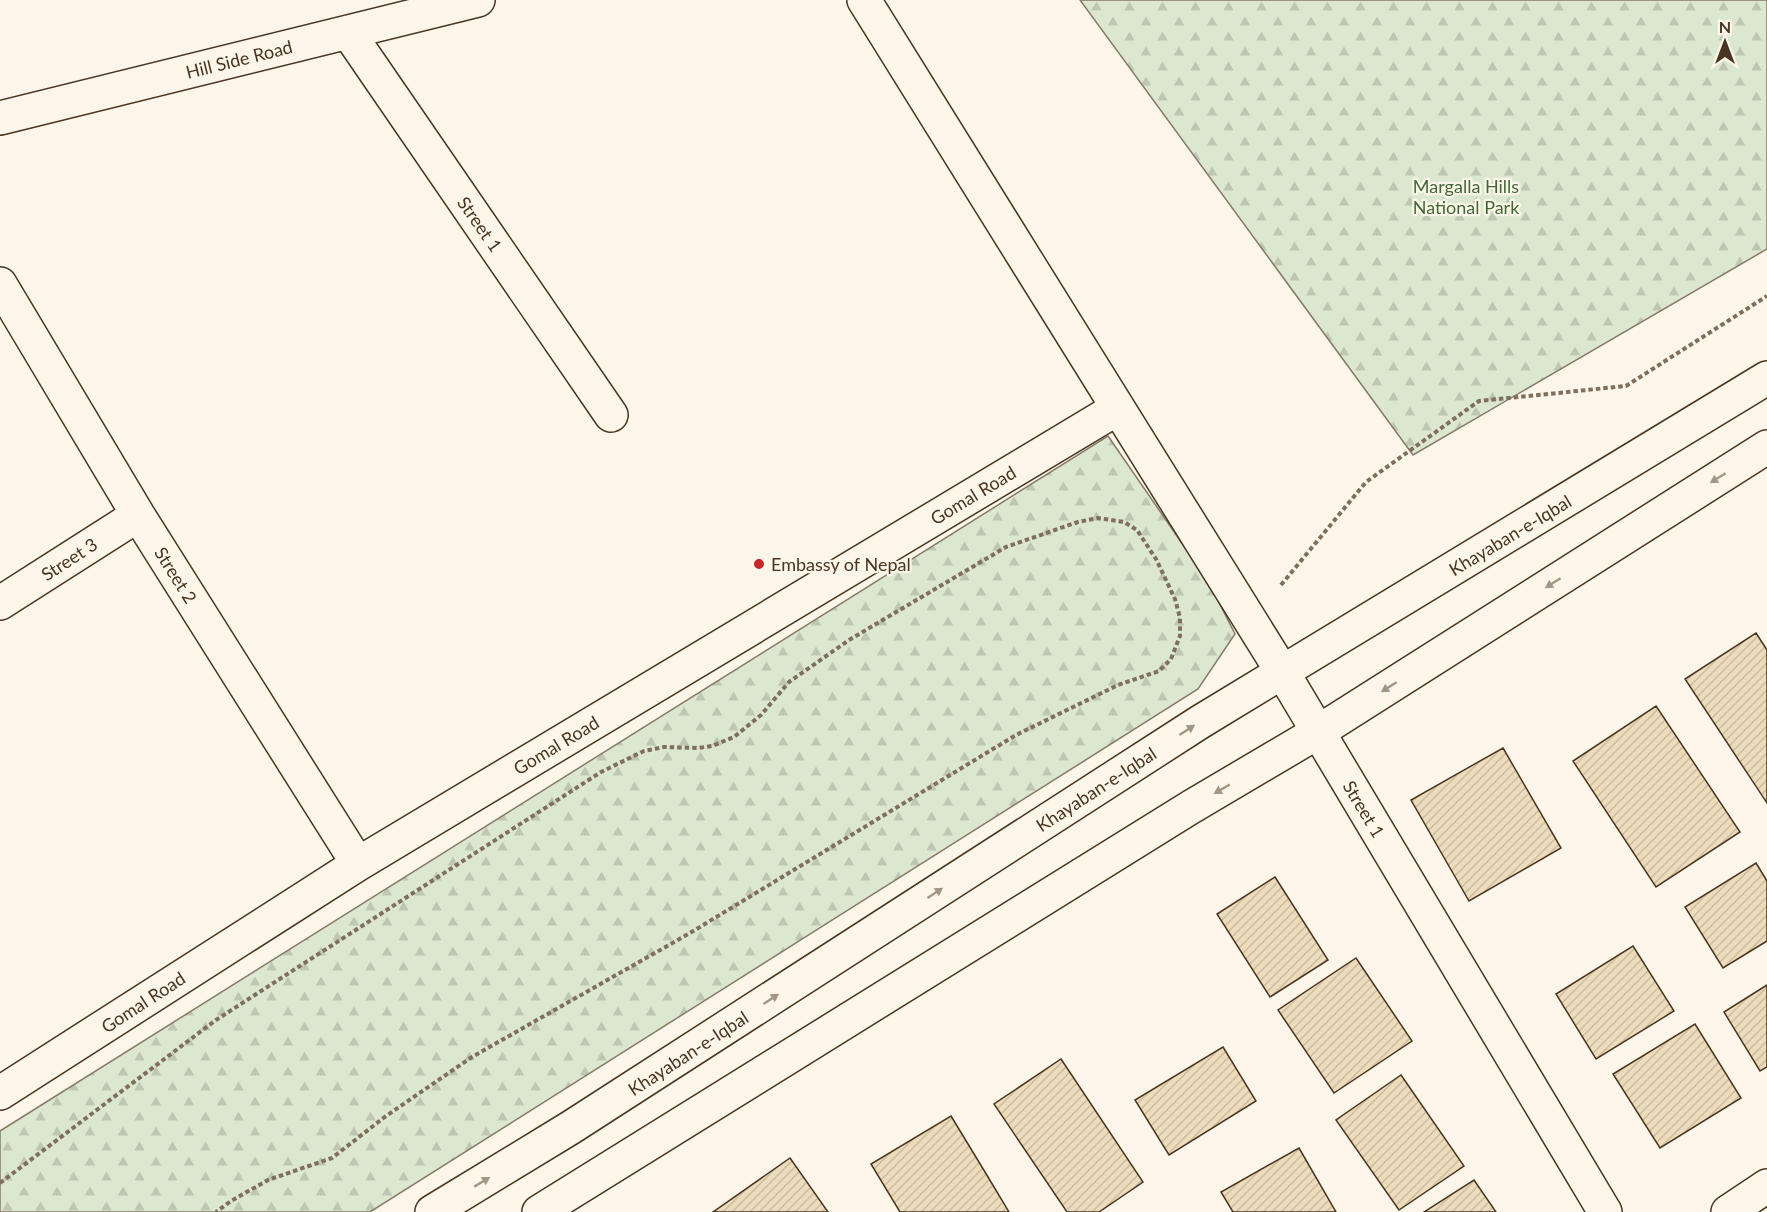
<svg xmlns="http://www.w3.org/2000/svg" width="1767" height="1212" font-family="Lato,sans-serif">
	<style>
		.forest { fill: url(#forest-firs); stroke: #887966; stroke-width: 1.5 }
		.building { fill: url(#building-hatch); stroke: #4a3520; stroke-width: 1.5 }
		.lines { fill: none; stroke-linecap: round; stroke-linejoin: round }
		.minor-casing { stroke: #4a3520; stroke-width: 36 }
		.major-casing { stroke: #4a3520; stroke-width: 36 }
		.path { stroke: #7f6f5c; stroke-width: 4; stroke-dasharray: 4.5 3; stroke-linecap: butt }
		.minor { stroke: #fbf6e9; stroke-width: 33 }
		.major { stroke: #fbf6e9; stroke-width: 33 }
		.oneway { fill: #a29684 }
		.poi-dot { fill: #c62828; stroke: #fbf6e9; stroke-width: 2 }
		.labels { text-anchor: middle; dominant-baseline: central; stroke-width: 4.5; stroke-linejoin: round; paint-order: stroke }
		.street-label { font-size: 18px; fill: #4a3520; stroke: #fbf6e9 }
		.park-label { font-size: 18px; fill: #436837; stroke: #fbf6e9 }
		.poi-label { font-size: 18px; fill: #4a3520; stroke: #fbf6e9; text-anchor: start }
	</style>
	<defs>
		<pattern id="forest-firs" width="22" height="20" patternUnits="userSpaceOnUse" patternTransform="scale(1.5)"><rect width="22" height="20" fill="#dce7d0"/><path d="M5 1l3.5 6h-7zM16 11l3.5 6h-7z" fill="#bec7b2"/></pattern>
		<pattern id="building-hatch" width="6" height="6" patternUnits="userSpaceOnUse" patternTransform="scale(1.5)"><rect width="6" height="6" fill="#ecdcbc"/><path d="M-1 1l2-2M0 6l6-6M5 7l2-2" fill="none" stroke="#ccbda1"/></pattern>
	</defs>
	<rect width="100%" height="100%" fill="#fbf6e9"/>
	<path class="forest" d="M1080 0H1767V249L1413 455Z
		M1108 436 1208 581 1235 634 1198 689 370 1212H0V1131Z"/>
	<path class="building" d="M1756 633 1767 650V803L1685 679Z
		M1656 706 1740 832 1656 887 1573 761Z
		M1503 748 1561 848 1469 901 1411 800Z
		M1756 863 1767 881V941L1723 968 1685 907Z
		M1275 877 1328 960 1270 997 1217 914Z
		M1633 946 1674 1011 1596 1059 1556 994Z
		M1356 958 1412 1041 1334 1093 1278 1010Z
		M1767 985V1067L1760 1071 1724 1012Z
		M1695 1024 1741 1098 1660 1148 1613 1074Z
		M1223 1047 1256 1101 1169 1155 1135 1100Z
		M1061 1059 1143 1182 1099 1212H1067L994 1104Z
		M1401 1075 1464 1166 1399 1210 1336 1120Z
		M951 1116 988 1177 1009 1212H900L871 1164Z
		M1299 1148 1336 1212H1233L1221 1192Z
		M790 1158 828 1212H713Z
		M1474 1180 1496 1212H1424Z"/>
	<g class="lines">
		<g class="minor-casing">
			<path id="minor" d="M864 0 1283 673 1605 1212
				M348 32 611 415
				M0 118 478 0
				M0 284 138 515 358 864
				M0 603 138 515
				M0 1093 358 864 1118 408
				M1728 1212 1767 1186"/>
		</g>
		<g class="major-casing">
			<path id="major" d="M432 1212 570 1128 1200 722 1767 378
				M539 1212 1191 807 1318 732 1767 447"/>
		</g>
		<path class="path" d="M1281 585 1366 482 1479 401 1626 386 1767 296
			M0 1183 216 1020 601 772 644 751 664 747 698 748 712 746 734 737 761 715 789 682 849 640 1006 547 1078 522 1098 518 1124 522 1137 530 1156 559 1175 599 1180 618V636L1171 659 1159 671 1118 685 1016 735 690 933 472 1057 386 1116 332 1158 268 1180 231 1201 216 1212"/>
		<use href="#minor" class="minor"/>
		<use href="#major" class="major"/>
	</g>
	<defs><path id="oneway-solid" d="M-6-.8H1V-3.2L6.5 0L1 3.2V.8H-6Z" transform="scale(1.5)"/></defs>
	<g class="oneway">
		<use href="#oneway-solid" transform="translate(1718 478) rotate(148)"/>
		<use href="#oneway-solid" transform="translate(1553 583) rotate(148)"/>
		<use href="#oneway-solid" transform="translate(1389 687) rotate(148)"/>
		<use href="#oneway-solid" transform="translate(1187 730) rotate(-33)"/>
		<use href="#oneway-solid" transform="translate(1222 789) rotate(150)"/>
		<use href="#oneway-solid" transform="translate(935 893) rotate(-33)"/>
		<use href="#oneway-solid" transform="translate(771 999) rotate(-33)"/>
		<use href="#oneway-solid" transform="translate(482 1182) rotate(-31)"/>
	</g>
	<circle class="poi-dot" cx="759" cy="564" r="6"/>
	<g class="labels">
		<g class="street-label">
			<text transform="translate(239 59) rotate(-14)">Hill Side Road</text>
			<text transform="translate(480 224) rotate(55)">Street 1</text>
			<text transform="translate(973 495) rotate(-31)">Gomal Road</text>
			<text transform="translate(1510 535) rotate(-31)">Khayaban-e-Iqbal</text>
			<text transform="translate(69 559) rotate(-33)">Street 3</text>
			<text transform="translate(176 575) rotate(58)">Street 2</text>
			<text transform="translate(556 745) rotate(-31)">Gomal Road</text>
			<text transform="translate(1096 789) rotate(-33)">Khayaban-e-Iqbal</text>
			<text transform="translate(1364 809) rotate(59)">Street 1</text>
			<text transform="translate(143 1002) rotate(-33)">Gomal Road</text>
			<text transform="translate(688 1053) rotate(-33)">Khayaban-e-Iqbal</text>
		</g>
		<g class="park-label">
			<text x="1466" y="186">Margalla Hills<tspan x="1466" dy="21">National Park</tspan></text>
		</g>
		<g class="poi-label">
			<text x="771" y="564">Embassy of Nepal</text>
		</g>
	</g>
	<g transform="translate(1725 42)" stroke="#fbf6e9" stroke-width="4.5" paint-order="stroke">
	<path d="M0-4.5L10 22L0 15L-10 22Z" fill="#4a3520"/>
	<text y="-9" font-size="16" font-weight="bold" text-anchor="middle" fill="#4a3520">N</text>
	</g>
</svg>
